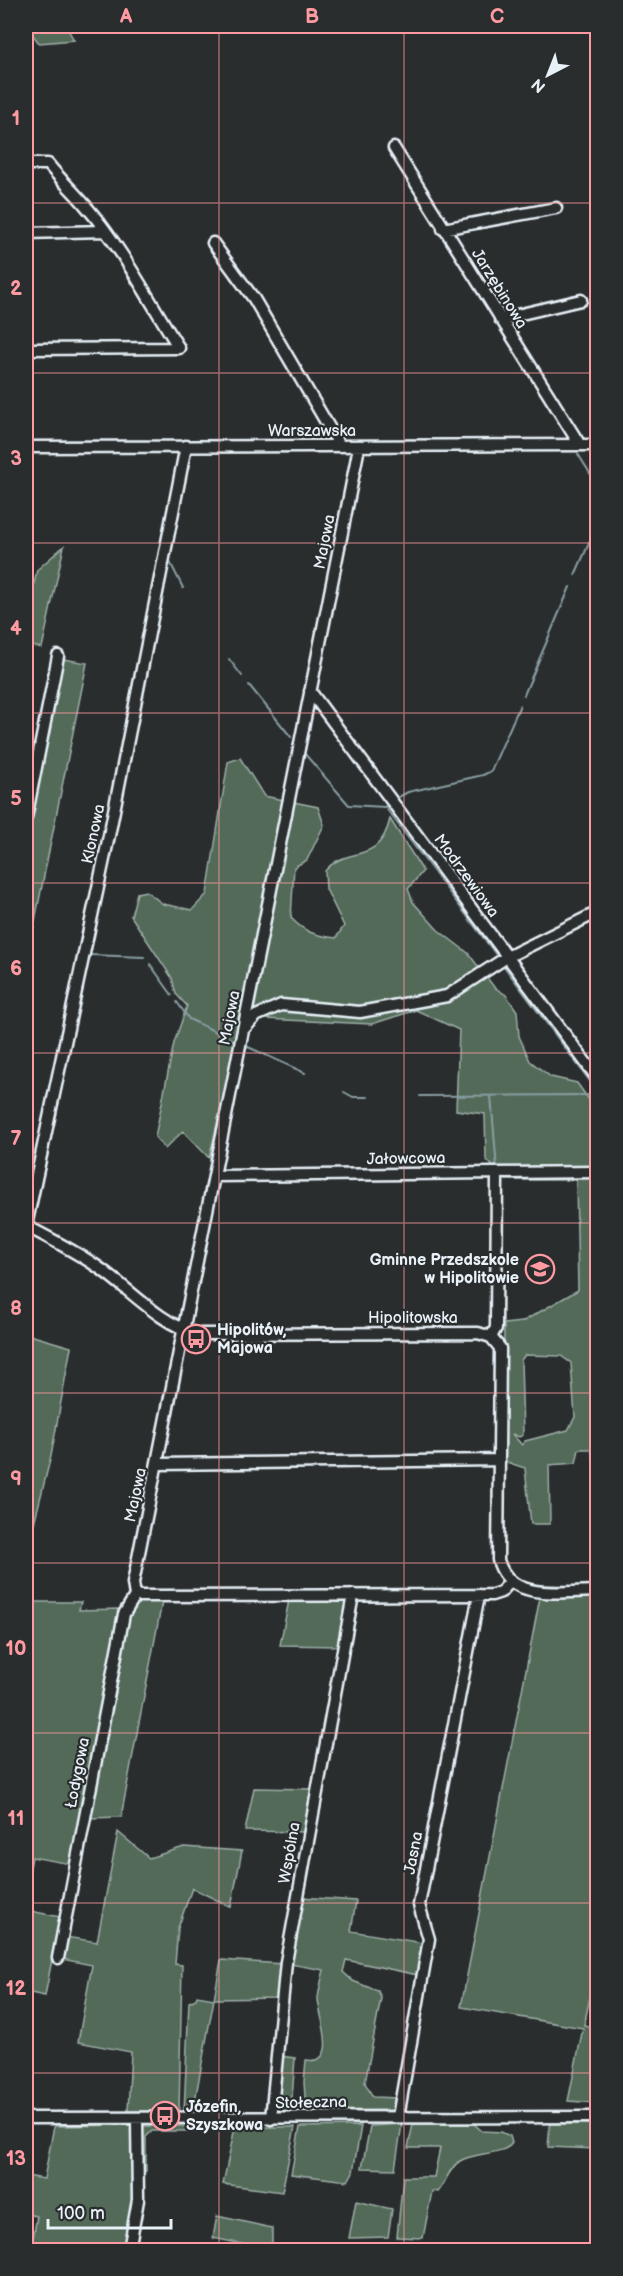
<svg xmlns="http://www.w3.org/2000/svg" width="623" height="2276" font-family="'Balsamiq Sans',sans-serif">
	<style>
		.green { fill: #526b59; stroke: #9daea8; stroke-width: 1.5; fill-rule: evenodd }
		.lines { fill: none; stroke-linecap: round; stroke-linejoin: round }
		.stream { stroke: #889ea3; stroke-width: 2 }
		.minor-casing { stroke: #e8f1f8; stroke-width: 15 }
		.minor { stroke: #2a2d2e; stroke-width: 10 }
		.grid { fill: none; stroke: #ff9aa2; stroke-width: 1.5; stroke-opacity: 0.55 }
		.labels { text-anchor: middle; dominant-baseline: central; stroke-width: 4.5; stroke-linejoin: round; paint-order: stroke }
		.street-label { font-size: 16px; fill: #e8f1f8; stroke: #2a2d2e }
		.poi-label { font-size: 16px; font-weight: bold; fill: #e8f1f8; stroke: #2a2d2e; text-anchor: start }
		.neatline { fill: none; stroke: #ff9aa2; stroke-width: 2 }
		.grid-label { font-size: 20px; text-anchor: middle; font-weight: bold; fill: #ff9aa2 }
	</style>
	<rect width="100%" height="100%" fill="#2a2d2e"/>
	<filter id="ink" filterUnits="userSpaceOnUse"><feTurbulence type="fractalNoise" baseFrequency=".0167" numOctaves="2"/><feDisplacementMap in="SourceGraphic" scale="12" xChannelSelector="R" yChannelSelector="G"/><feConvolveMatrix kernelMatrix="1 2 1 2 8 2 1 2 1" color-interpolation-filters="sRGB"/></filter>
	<g filter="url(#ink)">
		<path class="green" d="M26 26H66L74 40 39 43Z
			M64 546 42 648 26 645V621L37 570Z
			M63 659 87 663 26 965V846Z
			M240 758 264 796 318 807 324 825 307 860 294 867 291 918C304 932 316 936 336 938L344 926 326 889 325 871C347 844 379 867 390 819L423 871 408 889 413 902 438 930 468 953 494 987 506 995 517 1011 519 1036 530 1061 551 1077 577 1083 597 1111V1466H595L591 1449H579L576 1463 549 1465 550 1524H531L525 1468 503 1461 504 1324 522 1322 578 1290 576 1180H506L486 1159 485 1114 456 1110 459 1030 416 1010 372 1024 242 1018 209 1158 183 1131 165 1149 155 1137 174 1043 187 1006 176 994 172 978 131 916 137 893 146 891 163 904 192 910 207 894 228 762ZM525 1355 561 1356 571 1363 575 1417 568 1430 525 1441 522 1445 512 1434 519 1437 523 1435 521 1360Z
			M26 1334 71 1347 51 1456 26 1555Z
			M540 1597H597L598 1961 584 2025 597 2028V2103L568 2101 583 2028 461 2007Z
			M347 1599 339 1646 280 1645 289 1600Z
			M26 1602H81L79 1610 120 1609 71 1864 32 1857 26 1888Z
			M139 1602H162L121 1817 89 1818 129 1613 132 1604Z
			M254 1788 311 1789 303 1832 245 1831Z
			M118 1832 149 1858 184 1847 242 1851 231 1907 192 1888 178 1928 175 1964 182 1965 179 2111H128L131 2052 78 2042 92 1965 62 1959 66 1937 97 1942Z
			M301 1897 356 1901 351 1931 423 1943 418 1975 346 1960 343 1972 353 1981 378 1991 381 1998 365 2083 373 2097 398 2098 397 2110 306 2111 304 2082 306 2060C342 2066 317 2012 318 1998 319 1989 322 1978 324 1970L290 1964Z
			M26 1910 60 1917 45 1996 26 1992Z
			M221 1960 283 1964 279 1998 214 1999 193 2111H184L189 2002 196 1999 197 1996 214 1999Z
			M280 2056 295 2058 291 2111H274Z
			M402 2124 395 2169 362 2168 370 2126Z
			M413 2124H474L482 2131 501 2132 510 2136 512 2143C505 2155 474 2152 460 2161 449 2168 446 2182 438 2192L432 2191 423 2238 397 2237 403 2177H434L440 2148H408Z
			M550 2124H597V2149L548 2147Z
			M131 2125 135 2197 126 2250H31L37 2216 26 2214V2176L44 2179 54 2126Z
			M142 2126H196L195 2131H152L146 2137V2171H142Z
			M361 2126 353 2172 348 2181 291 2174 300 2127Z
			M235 2127H295L282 2192 223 2184Z
			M356 2201 392 2209 388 2237 349 2238Z
			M217 2216 272 2228V2250L213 2238Z"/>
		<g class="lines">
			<path class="stream" d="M578 454 598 486
				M170 562 183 588
				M575 575 598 523
				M229 659 242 676
				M249 685 291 737
				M524 695 570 587
				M304 753 349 805 385 807 388 804
				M395 799 408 792 483 775 491 771 520 705
				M385 807 497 956
				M90 955 144 957
				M150 964 172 995
				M503 965 598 1092
				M177 1002 189 1019 237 1042
				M246 1046 305 1073
				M344 1092 353 1097H368
				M420 1096 598 1095
				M491 1096 497 1169"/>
			<g class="minor-casing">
				<path id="minor" d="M394 148 580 445
					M26 164H48C60 179 73 191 85 205 121 246 150 302 179 348
					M443 229 556 208
					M26 233 105 231
					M213 243 254 299 340 446
					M500 319 581 300
					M26 349 179 348
					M26 447 598 445
					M310 691 598 1079
					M26 818 58 656
					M243 1030 256 1016 281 1005 360 1012 447 996 507 957 598 912
					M215 1176 598 1172
					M26 1226C51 1239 75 1251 98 1267 130 1289 160 1324 197 1334L478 1333 491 1337 500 1348 498 1560C510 1603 562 1591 598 1591
					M26 1226 110 831 186 446
					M491 1337 496 1328 497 1173
					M158 1464 499 1460
					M135 1596 133 1583 359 447
					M135 1596 492 1595 501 1592 510 1582
					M58 1958 124 1614 135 1596
					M398 2117 429 1939 419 1905 479 1595
					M26 2118 598 2117
					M271 2119 286 1962 353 1595
					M129 2250 138 2200 137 2119"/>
			</g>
			<use href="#minor" class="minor"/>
		</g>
	</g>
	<path class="grid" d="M219 26V2250M404 26V2250M26 203H598M26 373H598M26 543H598M26 713H598M26 883H598M26 1053H598M26 1223H598M26 1393H598M26 1563H598M26 1733H598M26 1903H598M26 2073H598"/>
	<defs>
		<g id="school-ring" transform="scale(1.5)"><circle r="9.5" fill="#2a2d2e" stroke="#ff9aa2" stroke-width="1.5"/><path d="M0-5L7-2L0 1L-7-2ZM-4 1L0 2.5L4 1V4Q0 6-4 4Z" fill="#ff9aa2"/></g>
		<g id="bus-ring" transform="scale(1.5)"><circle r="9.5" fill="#2a2d2e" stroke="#ff9aa2" stroke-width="1.5"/><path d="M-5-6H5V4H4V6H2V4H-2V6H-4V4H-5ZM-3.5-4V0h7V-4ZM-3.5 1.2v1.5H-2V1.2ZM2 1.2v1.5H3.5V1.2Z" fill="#ff9aa2"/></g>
	</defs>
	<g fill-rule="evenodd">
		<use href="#school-ring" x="540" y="1269"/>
		<use href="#bus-ring" x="196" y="1339"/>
		<use href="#bus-ring" x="165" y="2116"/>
	</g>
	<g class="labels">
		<g class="street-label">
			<text transform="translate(499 289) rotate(58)">Jarzębinowa</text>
			<text x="312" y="431">Warszawska</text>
			<text transform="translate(325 542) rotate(-79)">Majowa</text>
			<text transform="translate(94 834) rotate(-78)">Klonowa</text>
			<text transform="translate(466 876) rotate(54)">Modrzewiowa</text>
			<text transform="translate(230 1018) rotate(-79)">Majowa</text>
			<text transform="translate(406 1159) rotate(-1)">Jałowcowa</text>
			<text x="413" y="1318">Hipolitowska</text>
			<text transform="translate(136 1495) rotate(-78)">Majowa</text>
			<text transform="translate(78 1773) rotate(-79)">Łodygowa</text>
			<text transform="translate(290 1853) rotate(-80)">Wspólna</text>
			<text transform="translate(414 1853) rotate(-79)">Jasna</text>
			<text transform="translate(311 2103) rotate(-1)">Stołeczna</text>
		</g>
		<g class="poi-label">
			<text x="519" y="1260" text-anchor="end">Gminne Przedszkole<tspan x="519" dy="18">w Hipolitowie</tspan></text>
			<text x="217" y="1330">Hipolitów,<tspan x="217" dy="18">Majowa</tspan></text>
			<text x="186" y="2107">Józefin,<tspan x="186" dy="18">Szyszkowa</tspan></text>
		</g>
	</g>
	<rect width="623" height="2276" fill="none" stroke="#2a2d2e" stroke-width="66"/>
	<g transform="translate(548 75) rotate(222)" stroke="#2a2d2e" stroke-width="4.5" paint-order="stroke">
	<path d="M0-4.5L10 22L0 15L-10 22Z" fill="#e8f1f8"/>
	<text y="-9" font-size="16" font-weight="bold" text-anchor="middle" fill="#e8f1f8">N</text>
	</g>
	<path d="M48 2219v9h123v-9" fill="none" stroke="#e8f1f8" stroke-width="3"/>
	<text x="57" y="2219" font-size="18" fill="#e8f1f8" stroke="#2a2d2e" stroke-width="4.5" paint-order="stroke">100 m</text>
	<rect x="33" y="33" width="557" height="2210" class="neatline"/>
	<g class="grid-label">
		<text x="126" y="23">A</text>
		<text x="312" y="23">B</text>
		<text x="497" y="23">C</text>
		<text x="16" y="125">1</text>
		<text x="16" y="295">2</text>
		<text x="16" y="465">3</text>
		<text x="16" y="635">4</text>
		<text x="16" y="805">5</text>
		<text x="16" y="975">6</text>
		<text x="16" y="1145">7</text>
		<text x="16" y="1315">8</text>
		<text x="16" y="1485">9</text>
		<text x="16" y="1655">10</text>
		<text x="16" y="1825">11</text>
		<text x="16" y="1995">12</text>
		<text x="16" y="2165">13</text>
	</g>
</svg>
